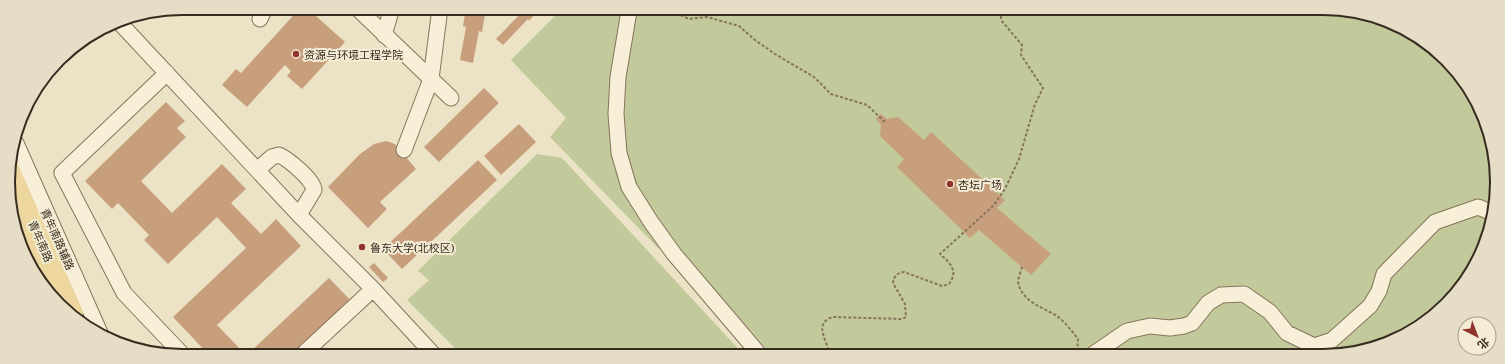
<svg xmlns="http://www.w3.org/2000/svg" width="1505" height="364" font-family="'Noto Serif','Noto Sans SC',serif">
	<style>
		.green { fill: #c2c99a }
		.building { fill: #c89f7d }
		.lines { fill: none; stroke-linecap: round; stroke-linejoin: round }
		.minor-casing { stroke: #86745c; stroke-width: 17 }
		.major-casing { stroke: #544230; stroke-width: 22 }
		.path { stroke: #86745c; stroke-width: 2; stroke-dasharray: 3 2; stroke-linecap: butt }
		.minor { stroke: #f7efd8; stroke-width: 15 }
		.major { stroke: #edd79f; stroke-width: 20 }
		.poi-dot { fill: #92322f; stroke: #f4ecd4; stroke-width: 1.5 }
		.labels { text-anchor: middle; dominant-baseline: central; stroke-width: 4; stroke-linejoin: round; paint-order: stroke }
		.poi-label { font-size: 11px; fill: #372b1f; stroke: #f4ecd4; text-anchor: start }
		.street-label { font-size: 11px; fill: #372b1f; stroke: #f4ecd4 }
		.rim { fill: none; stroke: #372b1f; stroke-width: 2 }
	</style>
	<rect width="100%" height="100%" fill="#ece2c5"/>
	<path class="green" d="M563 8 1346 10 1410 31 1461 76 1491 137 1495 205 1479 259 1446 305 1400 338 1345 355H770L766 348 682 252 658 248 550 137 566 118 511 60Z
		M537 154 562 158 744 355 461 354 407 300 429 280 418 271Z"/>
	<path class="building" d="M300 8H307L345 42 302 89 287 76 291 71 285 65 247 107 222 85 236 69 241 73Z
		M466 8H486L482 32 479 31 473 63 460 60 466 27 463 26Z
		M526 8H540L529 21 528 19 503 45 496 39Z
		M484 88 499 103 439 162 424 147Z
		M166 102 185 121 177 128 186 137 141 181 172 213 222 164 246 189 231 203 261 234 276 219 301 246 217 325 245 354H208L173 317 246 248 217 217 168 264 144 240 149 235 118 203 112 209 85 181Z
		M881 114 887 119 898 117 924 140 931 132 1005 200 997 208 1051 254 1031 275 979 230 970 238 897 167 904 159 880 136 881 125 876 119Z
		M519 124 536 142 501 175 484 156Z
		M386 141 395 144 416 169 380 202 387 209 368 228 328 187 360 154 374 144Z
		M478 160 497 180 402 269 383 249Z
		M374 263 388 278 383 282 369 267Z
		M329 278 354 304 301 354H248Z"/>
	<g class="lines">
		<g class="minor-casing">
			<path id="minor" d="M357 8 451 98
				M630 9 628 17 618 77 616 114 619 153 629 187 651 222 674 254 760 355
				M260 19 265 8
				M118 21 299 215 373 289 433 354
				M384 35 392 8
				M167 73 62 173 124 293 182 354
				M16 143 101 335
				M404 150 431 79 440 8
				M257 170 272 157 279 155C288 159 314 180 314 190L299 215
				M303 354 373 289
				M1092 355 1127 331 1150 326 1170 328 1184 326 1192 323 1208 303 1221 295 1244 294 1270 312 1287 333 1314 346 1332 340 1370 306 1379 291 1384 274 1435 222 1478 207 1493 213"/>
		</g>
		<g class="major-casing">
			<path id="major" d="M9 169 73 314
				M13 219 36 271"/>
		</g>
		<path class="path" d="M667 9 689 19 707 17 739 26 755 40 775 54 814 77 831 94 867 105 886 123
			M1022 267C1021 271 1018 278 1018 282 1022 302 1042 307 1057 316 1065 322 1072 331 1078 339L1077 355
			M830 355C828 342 812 323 833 317L902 319 906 317 905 304 893 283C894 276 897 273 904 272L942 286 949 284C959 271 950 263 940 254L994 205 1005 189 1019 159 1035 104 1043 88 1021 55 1022 45 1001 20V9"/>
		<use href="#minor" class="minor"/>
		<use href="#major" class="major"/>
	</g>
	<g class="poi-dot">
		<circle cx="296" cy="54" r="4"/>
		<circle cx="950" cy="184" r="4"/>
		<circle cx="362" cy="247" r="4"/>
	</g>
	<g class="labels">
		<g class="poi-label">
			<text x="304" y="54">资源与环境工程学院</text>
			<text x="958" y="184">杏坛广场</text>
			<text x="370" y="247">鲁东大学(北校区)</text>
		</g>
		<g class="street-label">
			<text transform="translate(58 239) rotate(66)">青年南路辅路</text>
			<text transform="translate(41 241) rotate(66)">青年南路</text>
		</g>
	</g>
	<path d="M0 0H1505V364H0ZM182 15H1323A167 167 0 0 1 1490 182V182A167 167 0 0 1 1323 349H182A167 167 0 0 1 15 182V182A167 167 0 0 1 182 15Z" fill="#e5ddc6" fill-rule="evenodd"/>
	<path class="rim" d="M182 15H1323A167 167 0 0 1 1490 182V182A167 167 0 0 1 1323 349H182A167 167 0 0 1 15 182V182A167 167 0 0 1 182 15Z"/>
	<g transform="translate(1477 336) rotate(138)"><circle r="19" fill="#f4ecd4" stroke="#a89f8c"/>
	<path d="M0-3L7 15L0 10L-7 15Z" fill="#92322f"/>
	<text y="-6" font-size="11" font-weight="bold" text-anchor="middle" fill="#372b1f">北</text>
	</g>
</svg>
